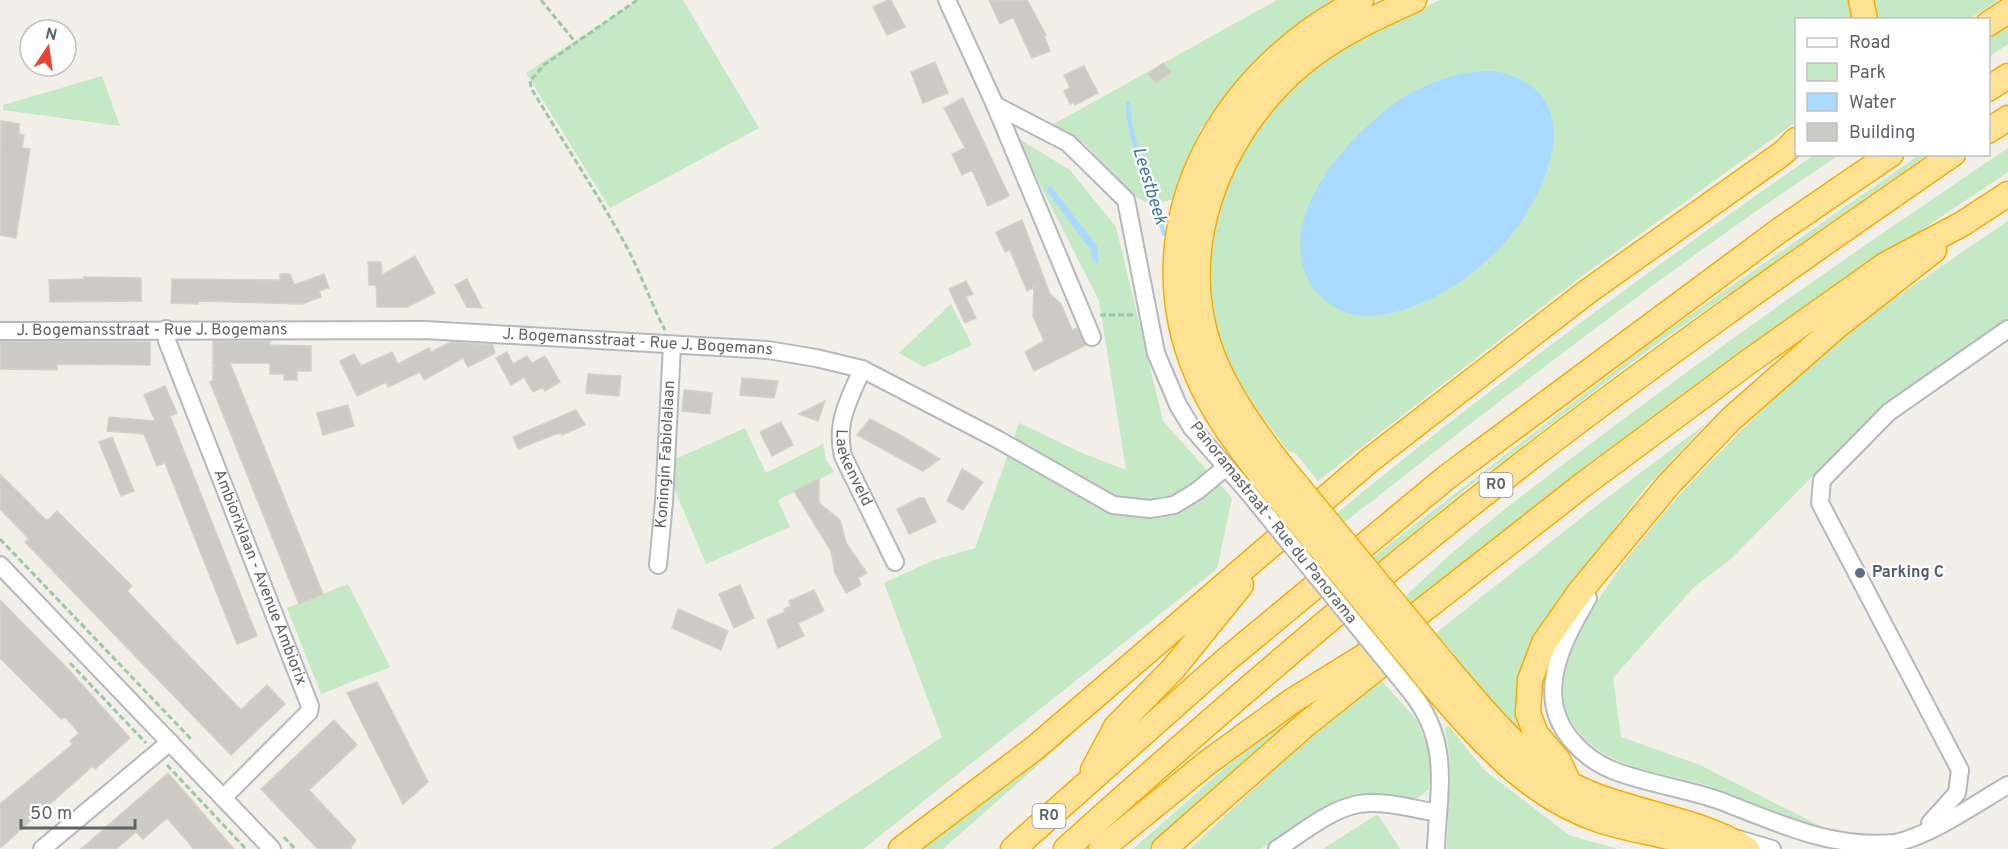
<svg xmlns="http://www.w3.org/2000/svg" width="2008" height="849" font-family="Overpass,sans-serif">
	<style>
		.green { fill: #c5e8c5 }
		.water { fill: #aadaff }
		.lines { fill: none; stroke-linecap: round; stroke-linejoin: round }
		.stream { stroke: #aadaff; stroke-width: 4.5 }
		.building { fill: #cccac5; stroke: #d6d1c6; stroke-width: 1.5 }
		.minor-casing { stroke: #b5b8bc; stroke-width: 20 }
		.highway-casing { stroke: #f9ab00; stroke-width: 27 }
		.path { stroke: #9cc7a9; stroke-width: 3; stroke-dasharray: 6 3; stroke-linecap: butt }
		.minor { stroke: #fff; stroke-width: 16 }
		.highway { stroke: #fde293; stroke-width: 24 }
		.minor-bridge-casing { stroke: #b5b8bc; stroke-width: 20; stroke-linecap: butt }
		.highway-bridge-casing { stroke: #f9ab00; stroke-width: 27; stroke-linecap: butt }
		.minor-bridge { stroke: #fff; stroke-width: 16 }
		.highway-bridge { stroke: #fde293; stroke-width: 24 }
		.service-dot { fill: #5c6f8a; stroke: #fff; stroke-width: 2 }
		.labels { text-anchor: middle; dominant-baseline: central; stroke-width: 4.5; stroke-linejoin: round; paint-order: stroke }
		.shield { fill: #fff; stroke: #8f9295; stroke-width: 1.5 }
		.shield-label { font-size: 15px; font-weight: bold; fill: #5f6368 }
		.street-label { font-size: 16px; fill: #5f6368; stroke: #fff }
		.service-label { font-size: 16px; font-weight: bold; fill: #4e5e75; stroke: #fff; text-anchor: start }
		.water-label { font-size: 18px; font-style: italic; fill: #4174aa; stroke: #fff }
	</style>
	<rect width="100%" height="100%" fill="#f1efe8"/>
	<path class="green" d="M638 0H683L759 128 610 208 526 73Z
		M1277 0H1343L1227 95 1200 130 1174 199 1151 205 1131 194 1085 144 1052 125Z
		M1440 0H1851L1854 19 1796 20V122L1586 273 1318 481 1295 453 1288 451C1261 415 1235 381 1218 339 1213 326 1211 309 1210 295 1202 203 1251 115 1323 61 1358 35 1402 19 1440 0Z
		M1874 0H1998L1968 20 1875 19Z
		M2008 25V44L1989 57V38Z
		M102 76 120 126 3 110V105Z
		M1016 137 1070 170 1116 227 1163 421 1232 498 1217 569 863 849H772L942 737 884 583 934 560 975 548 1019 423 1080 452 1126 470 1099 301Z
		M2008 148V172L1860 271 1413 605 1406 596C1471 531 1547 477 1621 421 1747 326 1877 236 2008 148Z
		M1815 154 1839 155C1668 268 1506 396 1345 522L1337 513C1491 386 1651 269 1815 154Z
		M1919 155H1927L1651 348 1472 484 1378 562 1373 557 1654 340Z
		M2008 221V318L1884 404 1731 559 1694 587 1613 678 1621 737 1700 765 1828 830 1827 833C1790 824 1755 801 1718 789 1686 777 1650 775 1619 761 1599 753 1582 739 1571 721 1515 627 1794 376 1862 320 1876 309 1892 300 1907 290 1940 267 1974 244 2008 221Z
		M951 304 972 345 924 367 899 353Z
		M1708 422 1642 492 1607 538 1544 629 1536 746 1515 728 1453 657 1455 655 1436 633 1595 507Z
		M745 428 766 473 823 444 826 460 834 472 778 500 790 527 706 564 669 476V462Z
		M348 584 390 667 321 694 287 608Z
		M1380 679 1416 719 1428 747 1433 772 1428 790 1418 798 1320 814 1260 849H1190L1275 769Z
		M1304 706 1310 714 1154 849H1133L1226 767Z
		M1449 726 1484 770 1569 835 1618 849H1447L1450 761 1445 728Z
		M1067 731 1072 735 943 849H916Z
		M1376 815 1379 816 1400 849H1323Z"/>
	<path class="water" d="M1494 71C1595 90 1547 198 1501 247 1469 281 1418 313 1371 316 1353 317 1338 311 1325 300 1316 294 1311 285 1306 275 1279 210 1353 130 1404 97 1431 81 1463 70 1494 71Z
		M1051 186 1097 246 1099 264 1092 259 1091 250 1049 194 1046 188Z"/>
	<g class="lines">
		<path class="stream" d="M1128 104 1130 124 1139 160 1147 171 1164 234"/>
	</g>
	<path class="building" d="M888 0H891L905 27 887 35 873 7Z
		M989 0H1027L1046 35 1044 36 1050 51 1032 58 1013 17 1000 24Z
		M935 62 948 93 923 103 911 72Z
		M1163 63 1171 72 1156 83 1148 74Z
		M1084 66 1098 93 1075 105 1074 102 1070 104 1064 91 1070 88 1064 75Z
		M963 98 1009 196 988 206 972 170 962 175 952 154 965 148 944 108Z
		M1 121 19 124V134L24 135 22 148 30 149 16 238 0 235Z
		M1022 220 1050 294 1061 304 1072 330 1077 328 1086 345 1034 371 1025 352 1044 341 1033 316 1034 287 1027 291 1010 250 1005 252 996 232Z
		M415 256 435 293 407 307H377L376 285H369L368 262H381L382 275Z
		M280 274H290L294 285 324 274 329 288 319 291 321 297 302 304 199 301 198 304 171 303 172 279 280 280Z
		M84 277 141 278V301L50 302 49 280 84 279Z
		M467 279 482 308 467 307 455 285Z
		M966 281 973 294 966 297 976 318 965 323 949 289Z
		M0 341 150 342V365L57 364V370L0 369Z
		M213 341H270V345L311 346V371H297V380H284V374H270V363H230L323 594 299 604 210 382 213 380V367L217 365H213Z
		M451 342 493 345 495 353 468 367 463 358 424 380 420 372 388 387 386 382 357 396 340 361 354 354 361 366 392 352 398 364 429 348 431 352Z
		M507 352 513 364 527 356 532 363 545 356 560 382 545 391 543 387 533 392 524 377 511 385 496 358Z
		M588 374 621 376 619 396 586 393Z
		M742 378 778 381 774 398 740 395Z
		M165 386 177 413 170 416 257 636 237 644 165 463 157 466 144 434 107 431 109 417 155 421 144 395Z
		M684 390 712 393 710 414 682 411Z
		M825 401 818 421 799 414Z
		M348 405 354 426 323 435 317 413Z
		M576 410 585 425 562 435 561 432 518 449 513 437Z
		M870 419 902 436 940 459 923 471 857 435Z
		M781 422 793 445 772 456 760 432Z
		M112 437 134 491 121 496 99 442Z
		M962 469 983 482 963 510 947 501Z
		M0 474 47 521 57 511 132 586 127 591 241 710 267 685 285 704 231 755 25 542 29 539 0 509Z
		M819 479V503L840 520 846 543 867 573 858 578 861 585 846 593 835 573 831 551 794 491Z
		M919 498H924L936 522 909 534 897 509Z
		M740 585 754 618 734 628 719 594Z
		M814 590 824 611 798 623 804 636 778 648 767 620 785 612 784 609 791 606 789 601Z
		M0 600 68 669 130 738 95 769 93 766 0 848V804L73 744 70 741 79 733 65 717 61 719 0 658Z
		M678 609 728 631 721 650 672 628Z
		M377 682 428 782 403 804 347 693Z
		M334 720 357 745 309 790 356 840 350 849H318L261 789Z
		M168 773 234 849H194L167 818 143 839 136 832 116 849H81Z"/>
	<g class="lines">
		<g class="minor-casing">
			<g id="minor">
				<path d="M947 0 995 105 1092 337"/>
				<path d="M995 105 1068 143 1126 200 1156 353 1178 405 1192 428 1248 492"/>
				<path id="s1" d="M166 329 167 341 310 706 309 712 223 798"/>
				<path id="s2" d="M0 331 425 330 768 350 816 358 862 369 997 439 1113 505 1150 509 1174 505 1197 491 1226 467"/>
				<path id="s3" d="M862 369C849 401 835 421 843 456L895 562"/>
				<path d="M0 565 272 849"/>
				<path id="s4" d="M658 565 664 502 672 345"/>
				<path d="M1588 598C1561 644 1532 699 1575 744 1584 754 1598 764 1612 770 1647 784 1685 788 1721 801 1778 823 1831 849 1895 843 1932 835 1975 804 2008 785"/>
				<path d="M1411 692C1452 744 1438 789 1436 849"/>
				<path d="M1930 823 1957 793 1960 770 1820 503 1822 480 1889 412 2008 329"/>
				<path d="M1738 839 1772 849"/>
				<path d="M42 849 170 742"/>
				<path d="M1277 849C1302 833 1330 809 1359 804 1385 800 1413 809 1438 813"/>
			</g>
		</g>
		<g class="highway-casing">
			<path id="highway" d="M1861 0 1865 20
				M1988 24 2008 11
				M1988 89 2008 76
				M1988 131 2008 118
				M1281 466C1256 433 1230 398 1214 359 1171 254 1217 136 1300 65 1333 37 1374 18 1414 0
				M1264 479C1238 446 1212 412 1196 372 1133 221 1224 68 1361 0
				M1444 664C1487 715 1531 772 1596 796 1647 815 1700 821 1747 849
				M1427 678C1477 736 1527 797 1602 821 1637 832 1675 835 1708 849
				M1093 770 1116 727 1173 669 1241 585
				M1569 783 1558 760 1536 734 1528 713 1530 680 1544 643 1579 593 1669 484 1730 420 1837 326 1934 250
				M901 849 1036 747 1370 460 1587 292 1783 153 1796 140
				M1013 849 1226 660 1447 477 1780 230 1891 154
				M1066 849C1208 721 1352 597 1503 479 1649 365 1801 259 1953 154
				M1101 849 1207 763 1292 701 1363 657 1584 484 1747 363 1885 265 1962 224 2008 194
				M1164 849 1305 725 1384 662 1400 640"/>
		</g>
		<path class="path" d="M541 0 576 43
			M637 0 544 65 530 81 531 88C562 140 595 190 624 242 640 271 650 301 665 330
			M1100 315H1133
			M0 539 191 739
			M70 663 146 743
			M167 765 246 849
			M284 837 295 849"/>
		<use href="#minor" class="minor"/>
		<use href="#highway" class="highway"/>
		<g class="minor-bridge-casing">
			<path id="minor-bridge" d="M1248 492 1411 692"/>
		</g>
		<g class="highway-bridge-casing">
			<path id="highway-bridge" d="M1281 466 1444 664
				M1264 479 1427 678"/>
		</g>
		<use href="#minor-bridge" class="minor-bridge"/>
		<use href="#highway-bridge" class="highway-bridge"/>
	</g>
	<circle class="service-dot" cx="1860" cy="573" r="6"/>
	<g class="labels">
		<g class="shield">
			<rect x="1479.5" y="473" width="33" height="24" rx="4.5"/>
			<rect x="1032.5" y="804" width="33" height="24" rx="4.5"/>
		</g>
		<g class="shield-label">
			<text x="1496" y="485">R0</text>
			<text x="1049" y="816">R0</text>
		</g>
		<g class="street-label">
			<text stroke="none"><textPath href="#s2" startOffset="152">J. Bogemansstraat - Rue J. Bogemans</textPath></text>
			<text stroke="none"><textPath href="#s2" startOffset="638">J. Bogemansstraat - Rue J. Bogemans</textPath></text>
			<text stroke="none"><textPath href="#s4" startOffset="111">Koningin Fabiolalaan</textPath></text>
			<text stroke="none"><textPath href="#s3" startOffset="105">Laekenveld</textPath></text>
			<text transform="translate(1273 523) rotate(51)">Panoramastraat - Rue du Panorama</text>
			<text stroke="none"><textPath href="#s1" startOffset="266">Ambiorixlaan - Avenue Ambiorix</textPath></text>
		</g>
		<g class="service-label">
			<text x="1872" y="573">Parking C</text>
		</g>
		<g class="water-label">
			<text transform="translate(1149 186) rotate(73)">Leestbeek</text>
		</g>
	</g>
	<rect x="1795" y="18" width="195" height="138" fill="#ffffff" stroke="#bfc1c3" stroke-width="1.5"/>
	<rect x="1807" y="38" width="30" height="9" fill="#ffffff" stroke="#bfc1c3" stroke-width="1.5"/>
	<text x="1849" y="48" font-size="18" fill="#5f6368">Road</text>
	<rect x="1807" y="63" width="30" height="18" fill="#c5e8c5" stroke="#bfc1c3" stroke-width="1.5"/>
	<text x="1849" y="78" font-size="18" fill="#5f6368">Park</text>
	<rect x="1807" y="93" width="30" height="18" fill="#aadaff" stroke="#bfc1c3" stroke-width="1.5"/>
	<text x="1849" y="108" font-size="18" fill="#5f6368">Water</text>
	<rect x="1807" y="123" width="30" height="18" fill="#cccac5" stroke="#bfc1c3" stroke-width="1.5"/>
	<text x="1849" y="138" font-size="18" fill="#5f6368">Building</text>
	<g transform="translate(48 48) rotate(13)"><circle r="28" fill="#ffffff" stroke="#bfc1c3" stroke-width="1.5"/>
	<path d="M0-4.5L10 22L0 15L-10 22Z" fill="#ea4335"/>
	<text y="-9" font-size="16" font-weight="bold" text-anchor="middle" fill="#5f6368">N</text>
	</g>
	<path d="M21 819v9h114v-9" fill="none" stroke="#5f6368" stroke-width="3"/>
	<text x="30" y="819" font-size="18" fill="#5f6368" stroke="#ffffff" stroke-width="4.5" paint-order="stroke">50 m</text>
</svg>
